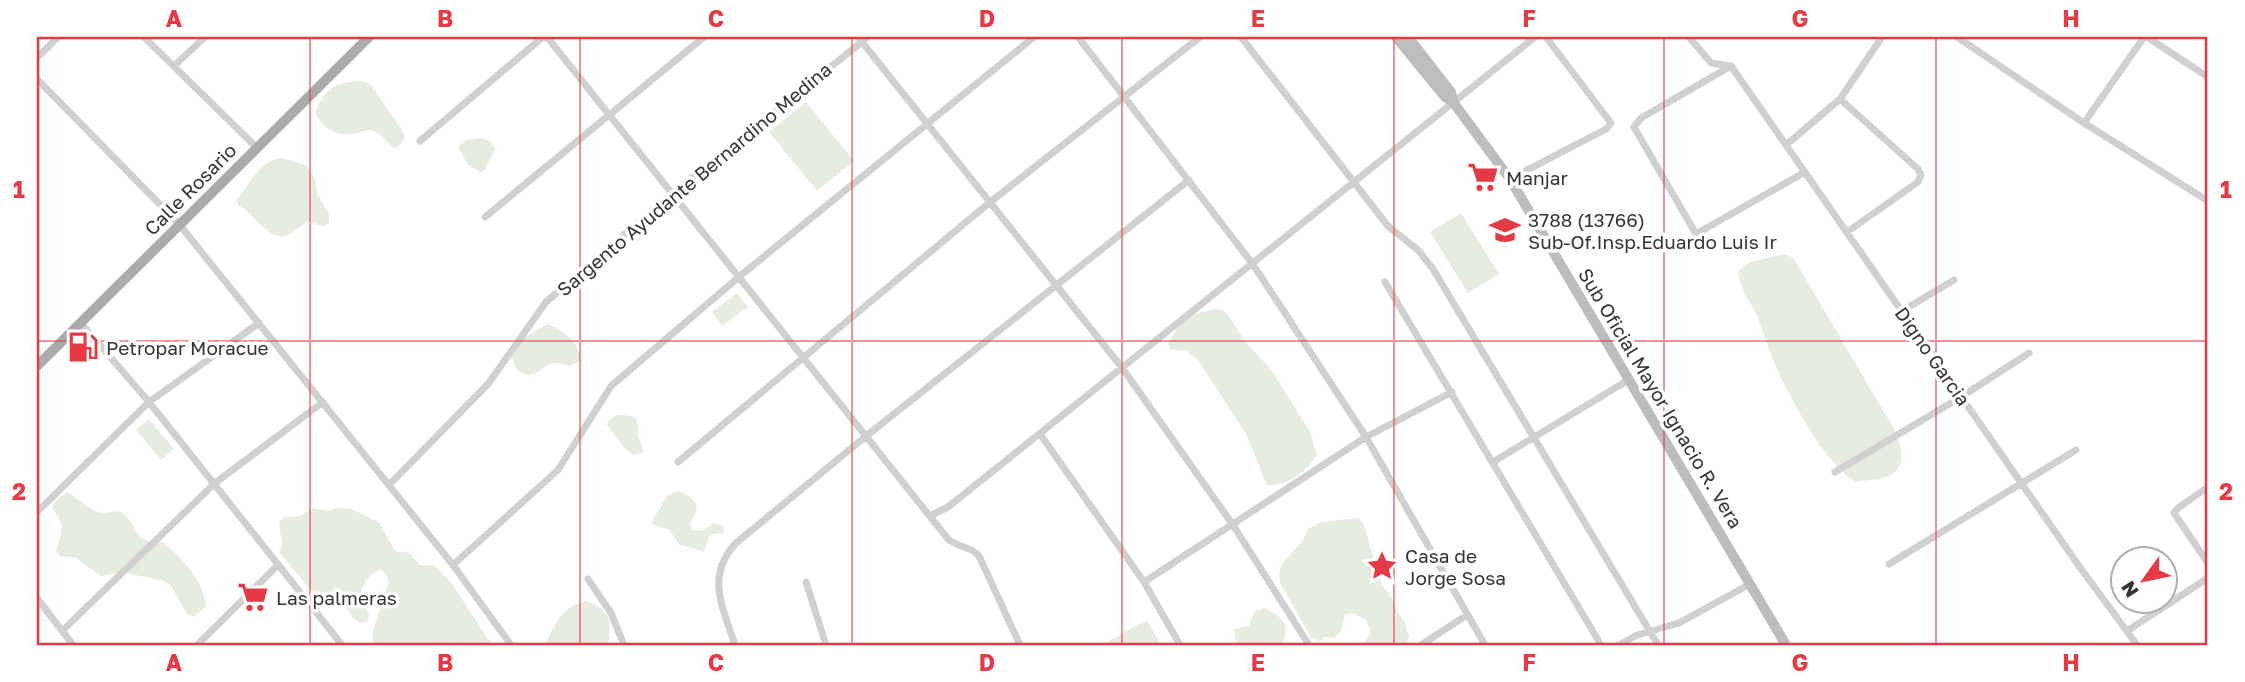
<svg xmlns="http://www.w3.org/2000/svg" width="2245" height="682" font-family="'Golos Text',sans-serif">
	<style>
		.green { fill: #e6ecdf }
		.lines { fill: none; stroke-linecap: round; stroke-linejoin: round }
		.street { stroke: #d0d0d0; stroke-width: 7 }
		.secondary { stroke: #bdbdbd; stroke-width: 10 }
		.primary { stroke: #ababab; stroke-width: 10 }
		.grid { fill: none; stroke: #e63946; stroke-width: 2; stroke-opacity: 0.55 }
		.labels { text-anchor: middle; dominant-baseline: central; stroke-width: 7; stroke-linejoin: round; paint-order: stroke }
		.poi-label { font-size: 19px; fill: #333; stroke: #fff; text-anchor: start }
		.street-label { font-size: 19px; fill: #333; stroke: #fff }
		.neatline { fill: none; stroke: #e63946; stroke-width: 2.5 }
		.grid-label { font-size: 23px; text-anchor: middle; font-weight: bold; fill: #e63946 }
	</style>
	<rect width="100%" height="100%" fill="#fff"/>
	<path class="green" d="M364 81 371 85 402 130 405 137 401 144 395 148C386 144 382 133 373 131 367 129 362 132 357 133 336 138 326 130 315 114 321 89 340 80 364 81Z
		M806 102 854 161 817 191 769 132Z
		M481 138 491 141 495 149 484 171 481 172 469 166 458 147 467 140Z
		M282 158 306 165 315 179 317 193 329 214V222L324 227 309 221C300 225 293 234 284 236 266 239 254 213 238 205L236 200C250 184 259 160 282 158Z
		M1461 213 1499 274 1468 293 1430 232Z
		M1780 255H1788L1794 259 1893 427C1901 446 1911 469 1883 478 1876 480 1865 480 1856 482 1825 465 1788 395 1774 362 1767 347 1764 331 1757 316 1749 298 1741 293 1738 271L1750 262Z
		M737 293 748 307 722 326 712 312Z
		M1215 309 1223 310 1228 315 1245 341 1272 371 1309 430 1317 454C1307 472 1288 486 1267 485L1246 434 1198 360 1186 351 1171 350 1168 344C1182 319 1187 315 1215 309Z
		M547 324C563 330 581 342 580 361L569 366C535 354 543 388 516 369L511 354 516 343Z
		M617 415C647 415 634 424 640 441 641 445 643 448 644 452L633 455 624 448 607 425 608 421Z
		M149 419 174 449 161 460 136 430Z
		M678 491C697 499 702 505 690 523L692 530H704L713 523 724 526 723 533C704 535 711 537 704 552L678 544 670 530 658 527 651 523 667 496Z
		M68 492C76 497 93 512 101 513 108 514 115 509 122 513 142 527 129 543 163 542 181 558 205 581 206 606L194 617 187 614 171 586 163 581 122 572 101 576 76 558 60 556 56 550C63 529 65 526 52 508L55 501Z
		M313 508 329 511 336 508 351 509 379 522 395 551 410 553 420 565 436 566 452 584 488 639 495 645H373V631L389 582 382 569C367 574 363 585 360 599L369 614 368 621 361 623 354 619 340 600 326 605 319 600 279 552 282 545 279 522 284 517 300 516Z
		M1359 518 1364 525 1382 585 1391 595 1396 610 1405 622 1409 637 1406 645H1363L1371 632 1366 620 1353 613 1345 615 1340 633 1334 638 1326 637 1319 641 1311 638 1280 582C1274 559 1303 550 1308 529L1321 522Z
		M586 601C611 610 612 621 608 645H545C553 627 564 604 586 601Z
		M1264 608C1283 617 1291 624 1282 645H1236L1234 629 1249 626 1254 612Z
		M1147 620 1161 645H1101Z"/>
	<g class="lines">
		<path class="street" d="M144 37 257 148
			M547 37 948 539C958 548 971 546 979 556L1020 645
			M858 37 1123 369 1233 525 1309 645
			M1078 37 1252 263 1366 437 1485 645
			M1241 37 1388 226 1418 250 1433 269 1658 645
			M1689 37 1711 63 1730 66
			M1957 37 2084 123 2208 201
			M2147 37 2208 77
			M37 58 58 37
			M174 66 205 37
			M1731 66 2079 566 2137 645
			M1731 66 1641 118 1634 127 1696 234 1805 172
			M37 79 179 224 453 565 511 645
			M1840 99 1918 169 1921 175 1918 182 1847 232
			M2084 123 2144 37
			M420 141 543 37
			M1786 145 1840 99 1882 37
			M1510 179 1606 129 1611 123 1546 37
			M485 217 704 37
			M1385 282 1601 645
			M1902 311 1954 280
			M80 322 149 402 342 645
			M1040 434 1144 582 1180 645
			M678 462 989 203 1200 37
			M1493 462 1630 379
			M1835 472 1961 397 2029 353
			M389 485 488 384 546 302 673 193 868 37
			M2208 487 2178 508 2174 513 2208 563
			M37 512 149 402 259 323
			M930 516 948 507 1535 37
			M1889 564 2076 450
			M453 565 558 470 611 386 740 276 1034 37
			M588 579 611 613 624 645
			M806 582 826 645
			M1144 582 1366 437 1452 392
			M37 598 73 645
			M62 631 215 483 323 402
			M2127 631 2208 578
			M197 645 277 566
			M735 645C723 608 705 576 736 543L865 437 1189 180
			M1421 645 1467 615
			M1619 645 1637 635 1679 623 1750 584"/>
		<path class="secondary" d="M1396 37 1445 97 1453 102 1510 179 1786 645
			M1408 37 1451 92 1453 102"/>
		<path class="primary" d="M37 366 369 37"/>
	</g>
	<path class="grid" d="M310 37V645M580 37V645M852 37V645M1122 37V645M1394 37V645M1664 37V645M1936 37V645M37 341H2208"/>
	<defs>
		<g id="supermarket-bare" transform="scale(2.415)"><path d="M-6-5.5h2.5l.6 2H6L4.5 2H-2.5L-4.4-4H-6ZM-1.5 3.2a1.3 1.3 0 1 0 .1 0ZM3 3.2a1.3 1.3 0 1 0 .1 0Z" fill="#e63946" stroke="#fff" stroke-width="2.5" paint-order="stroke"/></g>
		<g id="school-bare" transform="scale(2.415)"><path d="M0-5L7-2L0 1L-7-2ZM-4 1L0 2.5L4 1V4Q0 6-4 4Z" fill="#e63946" stroke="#fff" stroke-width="2.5" paint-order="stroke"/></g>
		<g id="fuel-bare" transform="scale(2.415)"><path d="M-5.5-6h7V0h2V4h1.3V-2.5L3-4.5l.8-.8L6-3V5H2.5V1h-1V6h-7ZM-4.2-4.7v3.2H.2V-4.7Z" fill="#e63946" stroke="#fff" stroke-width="2.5" paint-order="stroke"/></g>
		<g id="sight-bare" transform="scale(2.415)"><path d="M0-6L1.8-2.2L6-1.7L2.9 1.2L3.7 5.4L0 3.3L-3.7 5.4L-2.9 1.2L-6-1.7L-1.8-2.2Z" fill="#e63946" stroke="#fff" stroke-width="2.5" paint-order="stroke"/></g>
	</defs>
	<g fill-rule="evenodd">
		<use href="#supermarket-bare" x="1483" y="177"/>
		<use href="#school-bare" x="1505" y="230"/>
		<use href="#fuel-bare" x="83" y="347"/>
		<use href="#sight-bare" x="1382" y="566"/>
		<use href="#supermarket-bare" x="253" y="597"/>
	</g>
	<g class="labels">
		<g class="poi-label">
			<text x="1506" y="177">Manjar</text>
			<text x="1528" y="219">3788 (13766)<tspan x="1528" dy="22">Sub-Of.Insp.Eduardo Luis Ir</tspan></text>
			<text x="106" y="347">Petropar Moracue</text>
			<text x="1405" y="555">Casa de<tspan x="1405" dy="22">Jorge Sosa</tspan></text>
			<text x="276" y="597">Las palmeras</text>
		</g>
		<g class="street-label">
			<text transform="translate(694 179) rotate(-40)">Sargento Ayudante Bernardino Medina</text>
			<text transform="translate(190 189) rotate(-45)">Calle Rosario</text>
			<text transform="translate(1933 356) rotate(55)">Digno Garcia</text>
			<text transform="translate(1661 398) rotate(59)">Sub Oficial Mayor Ignacio R. Vera</text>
		</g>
	</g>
	<rect width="2245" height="682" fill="none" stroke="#ffffff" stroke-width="77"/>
	<g transform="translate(2144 580) rotate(237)"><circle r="33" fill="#ffffff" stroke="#adadad" stroke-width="2"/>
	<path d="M0-5L12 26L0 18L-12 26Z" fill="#e63946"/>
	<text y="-10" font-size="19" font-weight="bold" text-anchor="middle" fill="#333333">N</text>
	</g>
	<rect x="38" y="38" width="2168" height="606" class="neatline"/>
	<g class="grid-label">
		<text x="174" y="27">A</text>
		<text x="445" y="27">B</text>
		<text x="716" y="27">C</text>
		<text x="987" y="27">D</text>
		<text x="1258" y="27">E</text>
		<text x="1529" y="27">F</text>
		<text x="1800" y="27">G</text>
		<text x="2071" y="27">H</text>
		<text x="19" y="198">1</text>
		<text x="2226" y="198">1</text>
		<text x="19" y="500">2</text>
		<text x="2226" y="500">2</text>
		<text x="174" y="671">A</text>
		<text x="445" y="671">B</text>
		<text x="716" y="671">C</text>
		<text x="987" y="671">D</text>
		<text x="1258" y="671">E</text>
		<text x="1529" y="671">F</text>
		<text x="1800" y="671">G</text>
		<text x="2071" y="671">H</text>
	</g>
</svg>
